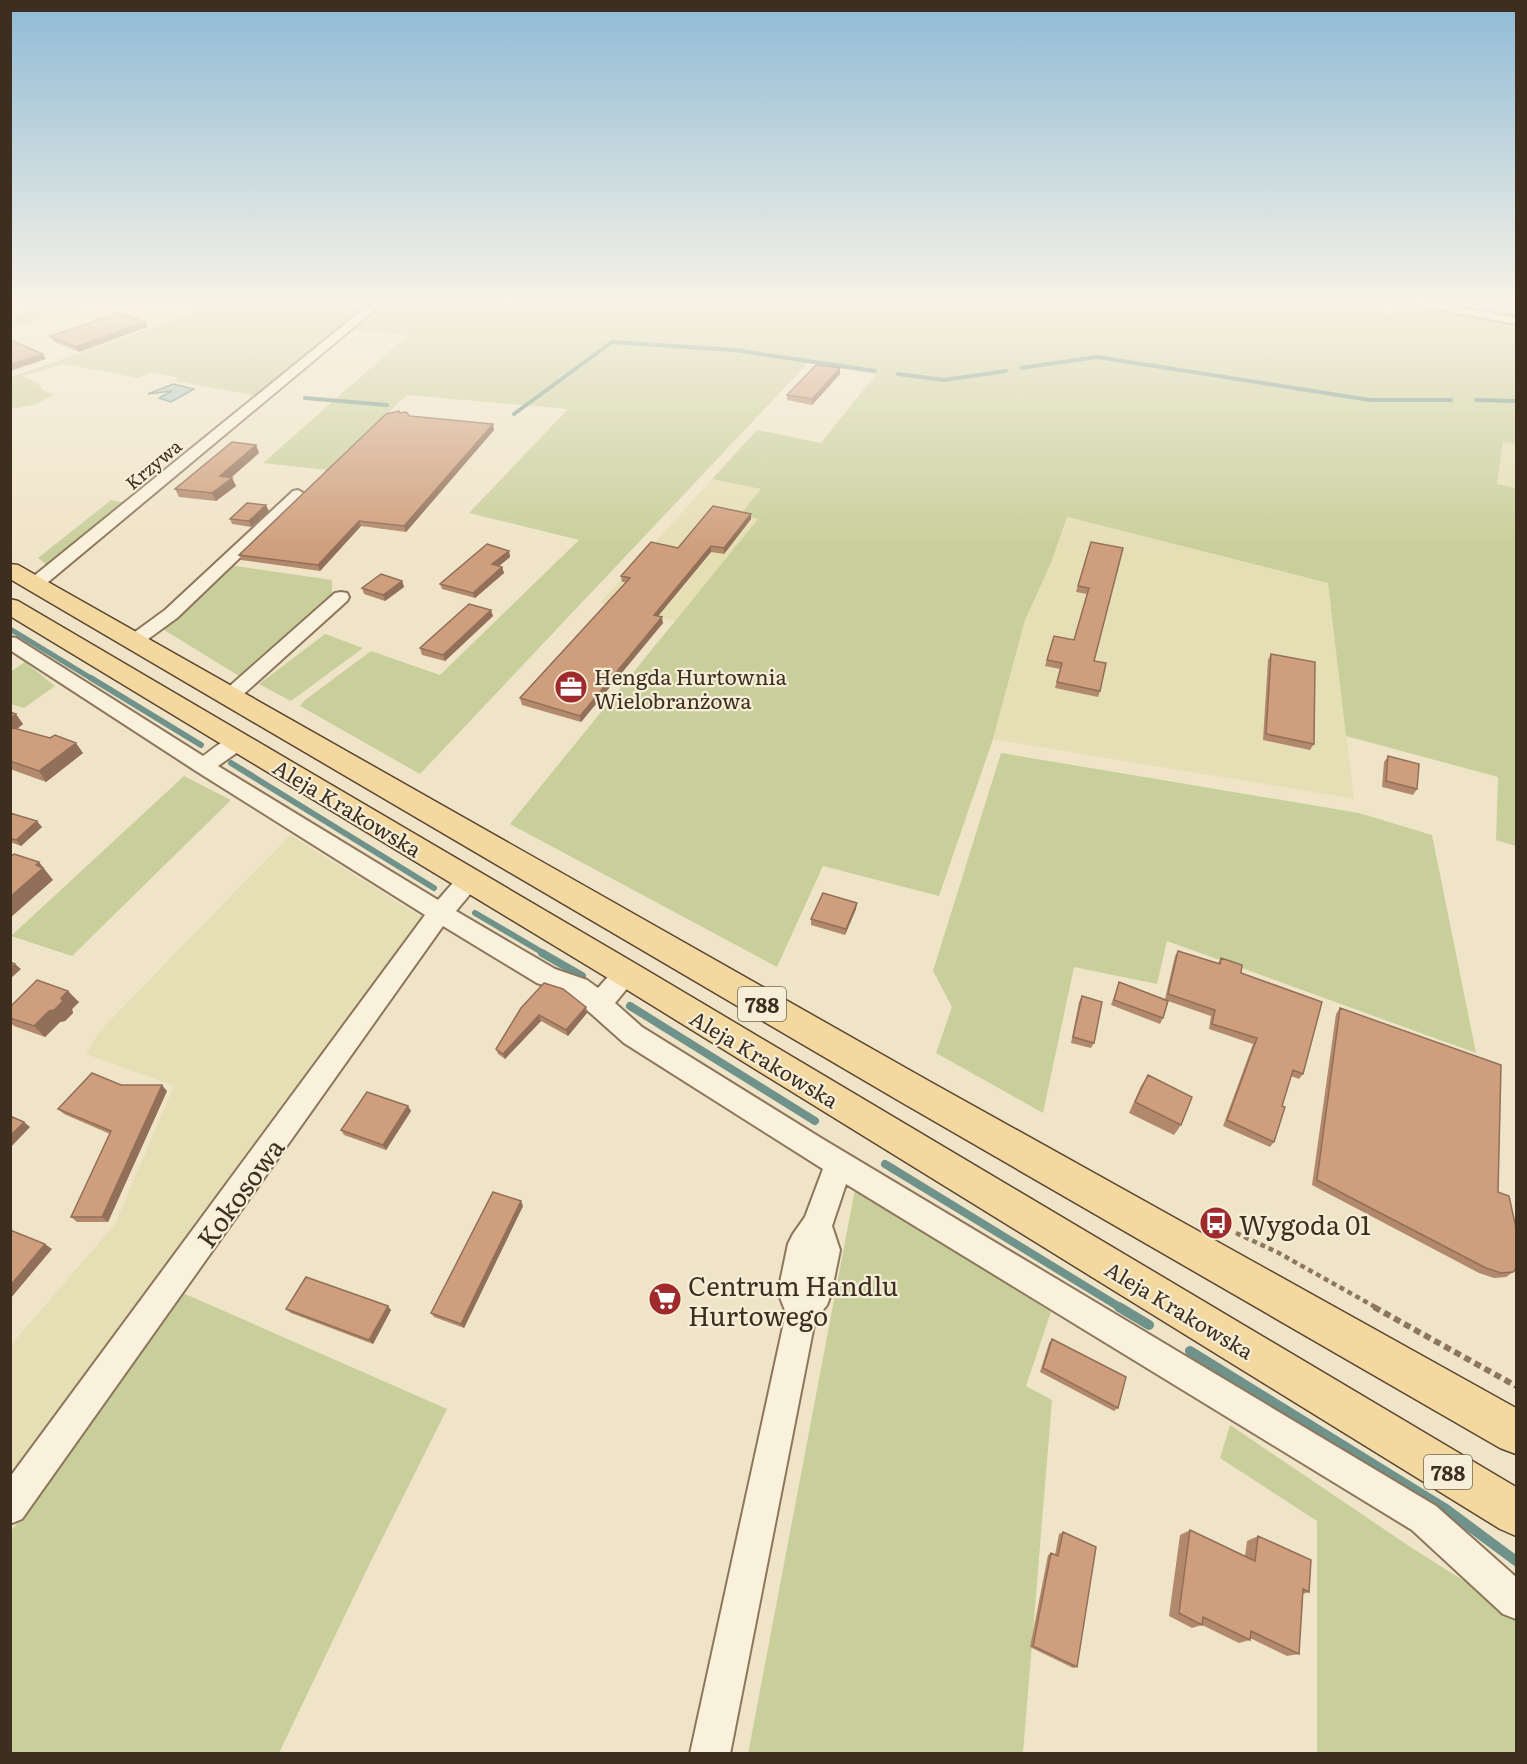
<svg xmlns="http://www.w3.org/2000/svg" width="1527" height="1764" font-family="Literata,serif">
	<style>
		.farmland { fill: #e6deb5 }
		.green { fill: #c9cf9b }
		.water { fill: #a9c4bc; stroke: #6f938a; stroke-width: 1.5 }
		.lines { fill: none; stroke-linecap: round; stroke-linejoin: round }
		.stream-far4 { stroke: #6f938a; stroke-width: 4 }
		.stream-far3 { stroke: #6f938a; stroke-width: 5 }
		.stream-far2 { stroke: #6f938a; stroke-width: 6 }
		.stream-far1 { stroke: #6f938a; stroke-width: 8 }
		.stream { stroke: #6f938a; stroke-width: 10 }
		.minor-casing { stroke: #8d765c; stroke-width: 4 }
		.major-casing { stroke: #5b4430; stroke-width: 3 }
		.path-far1 { stroke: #8d765c; stroke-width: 4.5; stroke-dasharray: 5 4; stroke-linecap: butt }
		.path { stroke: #8d765c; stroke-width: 6; stroke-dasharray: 7 4.5; stroke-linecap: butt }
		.minor { fill: #faf1dc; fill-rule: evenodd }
		.major { fill: #f3d9a0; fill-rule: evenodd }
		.wall { fill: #b2896c }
		.shaded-wall { fill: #916f58 }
		.building { fill: #cf9f7d; stroke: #916f58; stroke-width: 1.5 }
		.labels { text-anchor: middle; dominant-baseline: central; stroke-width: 4.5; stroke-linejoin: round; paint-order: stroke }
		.far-street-label { font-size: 18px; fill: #3d2e20; stroke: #f7eed8 }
		.shield { fill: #f7eed8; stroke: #756857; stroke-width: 1.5 }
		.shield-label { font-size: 20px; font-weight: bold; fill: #3d2e20 }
		.poi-label { font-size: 21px; fill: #3d2e20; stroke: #f7eed8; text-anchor: start }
		.street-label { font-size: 21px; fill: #3d2e20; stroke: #f7eed8 }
		.near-street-label { font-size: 26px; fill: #3d2e20; stroke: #f7eed8 }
		.near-poi-label { font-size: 26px; fill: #3d2e20; stroke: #f7eed8; text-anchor: start }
	</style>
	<rect width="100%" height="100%" fill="#f0e4c8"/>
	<path class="farmland" d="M1503 442 1516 444V488L1497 484Z
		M712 479 762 489 741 515 759 518 675 621 600 603Z
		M1066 517 1328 583 1354 799 993 739 1025 620 1051 563Z
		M290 835 425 919 11 1479V1345L115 1224 174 1086 86 1054 99 1032Z"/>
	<path class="green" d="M57 302H88L11 328V317Z
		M192 302H373L257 396 175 381 179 378 152 372 138 378 65 364 22 376 38 383 43 390 54 395 34 405 11 409V377L209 308Z
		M387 302H1329L1392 314 1400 302H1406L1516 323V444L1503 442 1497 484 1516 488V846L1496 840 1498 777 1346 736 1328 583 1067 517 1051 563 1025 620 993 739 939 896 823 866 777 967 510 824 758 519 741 514 761 489 712 479 757 430 821 443 876 374 808 363 420 774 300 706 305 700 371 651 440 675 579 540 469 513 568 409 407 395 328 470 263 463 408 335 354 330Z
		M1472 302H1516V320L1468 311Z
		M111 500 125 503 47 565 38 558Z
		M228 565 332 580V594L239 676 161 628Z
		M325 634 363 648 291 701 259 684Z
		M25 662 55 686 24 708 11 704 10 672Z
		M1001 753 1359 813 1432 835 1476 1053 1167 941 1157 984 1074 967 1043 1113 936 1053 952 1007 933 971Z
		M184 776 231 800 72 956 11 936Z
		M855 1189 1051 1312 1026 1386 1052 1400 1023 1753 748 1754Z
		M183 1293 447 1409 370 1563 279 1753 11 1754V1531Z
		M1230 1425 1412 1548 1501 1604 1516 1618V1753H1317V1521L1220 1458Z"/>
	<path class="water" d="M173 384 194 389 171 402 159 398 172 391 148 394Z"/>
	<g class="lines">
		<path class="stream-far4" d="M1021 368 1097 357 1370 400H1451
			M898 374 944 380 1006 371
			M305 398 387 405
			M1476 400 1516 401
			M514 414 612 342 734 350 875 371"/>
		<path class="stream-far3" d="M10 629 94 680"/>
		<path class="stream-far2" d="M91 678 201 745
			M231 763 434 888
			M475 913 545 954"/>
		<path class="stream-far1" d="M542 953 582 976
			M630 1006 815 1121
			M885 1164 1121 1308"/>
		<path class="stream" d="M1119 1307 1149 1325
			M1190 1351 1446 1509 1516 1561"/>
		<g class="minor-casing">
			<path id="minor" d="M372 302H384L41 588H29L27 584 29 580Z
				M1408 302H1430L1516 318V324L1414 305Z
				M298 490 305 494 303 497 177 618 140 645H128L125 641 128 637 165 610 293 491Z
				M341 592 347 593 349 597 347 601 237 700H223L221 696 223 692 335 593Z
				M10 637 16 638 203 756C215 748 229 733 245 737L248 742 245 747 218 766 438 900C449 888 461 868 479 874L482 880 456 911 555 969 587 980 598 988C609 976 618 961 636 967L639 974 615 1003 642 1027 821 1138 1436 1506 1516 1577V1619L1503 1614 1412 1530 846 1184 832 1226 840 1250 831 1294 827 1305 815 1320 730 1754H690L786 1313 778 1292 788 1244 793 1234 805 1217 823 1169 624 1043 569 994 537 983 443 926 22 1519 10 1524V1477L425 915 196 771 10 650Z"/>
		</g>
		<g class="major-casing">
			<path id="major" d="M10 564 18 565 927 1080 1516 1408V1454L1500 1448 901 1102 10 579Z
				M10 599 18 601 638 965 1516 1487V1536L1500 1529 616 983 10 616Z"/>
		</g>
		<path class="path-far1" d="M1236 1233 1277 1252 1377 1308"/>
		<path class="path" d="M1374 1307 1516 1386"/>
		<use href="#minor" class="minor"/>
		<use href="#major" class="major"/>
	</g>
	<path class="wall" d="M145 322 147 327 79 352 53 341 50 336Z
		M840 374 812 405 787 400V395Z
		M400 413 410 416 494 430 406 532 361 526 320 571 241 560 239 555Z
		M256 445 259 453 231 477 232 478 236 486 216 501 179 497 175 489Z
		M269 511 251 527 232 524 230 519Z
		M751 519 724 554 711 552 658 616 663 623 581 722 522 705 520 698 626 582H622L621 576 678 548Z
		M1091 542 1094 661 1100 691 1098 697 1055 688 1060 669 1045 666 1054 636 1074 640 1087 594 1076 592Z
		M509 551 510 557 499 566 502 567 504 573 475 598 442 589 440 584Z
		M402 581 404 587 385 601 364 594 362 588Z
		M493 616 445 661 422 655 420 648Z
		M1271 654 1314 744 1310 750 1263 740 1268 660Z
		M10 712 23 724 17 729 83 753 46 782 10 769Z
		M1388 756 1417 789 1413 795 1382 787 1384 762Z
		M10 813 42 827 21 846 10 842Z
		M856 909 845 935 811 925V919Z
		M1178 951 1218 963 1221 958 1241 973 1303 1074 1299 1079 1291 1076 1282 1106 1274 1142 1270 1147 1223 1126 1253 1044 1209 1029 1211 1016 1168 1001 1163 1018 1160 1024 1111 1005 1119 982 1165 999 1175 956Z
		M1082 996 1094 1043 1091 1048 1071 1043 1079 1002Z
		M79 1002 72 1009 73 1013 65 1021 60 1022 45 1037 14 1026 10 1022V1007Z
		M586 1007 587 1013 568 1036 541 1021 505 1059 498 1054 496 1049 521 1008Z
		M1340 1008 1498 1192 1513 1272 1506 1277 1494 1278 1479 1273 1312 1185 1336 1014Z
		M1148 1075 1181 1125 1174 1135 1129 1113 1141 1086Z
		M121 1085 167 1091 108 1222H77L71 1217 110 1134 64 1114 58 1109Z
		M408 1106 411 1111 386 1150 344 1135 341 1130Z
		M523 1206 464 1328 434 1317 431 1313Z
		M286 1309 391 1310 373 1344 291 1313Z
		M1052 1339 1118 1408 1114 1411 1040 1372 1049 1343Z
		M1190 1530 1245 1556 1247 1541 1258 1536 1309 1592 1303 1594 1299 1654 1287 1656 1250 1638V1640L1239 1643 1202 1625 1192 1628 1169 1616 1180 1535Z
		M1063 1532 1077 1667 1073 1668 1030 1647 1048 1555 1051 1553 1055 1555 1059 1534Z"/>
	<path class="shaded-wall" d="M145 322 147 327 79 352 76 347Z
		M43 354 46 359 10 371V365Z
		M840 368V374L812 405V399Z
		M493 424 494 430 406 532 404 526Z
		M256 445 259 453 224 484 220 476Z
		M232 478 236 486 216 501 212 493Z
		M266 505 269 511 251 527 249 521Z
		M751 514V519L724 554V548Z
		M359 521 361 526 320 571 318 565Z
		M711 546V552L654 621V615Z
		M509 551 510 557 494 570 492 564Z
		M502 567 504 573 475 598 473 593Z
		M402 581 404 587 385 601 383 595Z
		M491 610 493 616 445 661 443 655Z
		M662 617 663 623 581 722 580 716Z
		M16 714 23 724 10 734V718Z
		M76 743 83 753 46 782 39 771Z
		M37 821 42 827 21 846 16 840Z
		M39 862 53 880 10 918V897Z
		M857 903 856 909 845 935 846 929Z
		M15 964 21 969 10 979V968Z
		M68 991 79 1002 72 1009 73 1013 65 1021 60 1022 45 1037 34 1026Z
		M586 1007 587 1013 568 1036 566 1030Z
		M539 1015 541 1021 505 1059 503 1054Z
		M162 1085 167 1091 108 1222 102 1217Z
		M408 1106 411 1111 386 1150 383 1145Z
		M24 1122 30 1127 10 1148V1136Z
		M521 1201 523 1206 464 1328 461 1324Z
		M45 1244 52 1249 10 1299V1286Z
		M388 1306 391 1310 373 1344 369 1340Z"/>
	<path class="building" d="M118 313 145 322 76 347 50 336Z
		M10 340 43 354 10 365Z
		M816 365 840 368 812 399 787 395Z
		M399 411 400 413 406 412 410 416 493 424 404 526 359 521 318 565 239 555 386 414Z
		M232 442 256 445 220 476 232 478 212 493 175 489Z
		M247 503 266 505 249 521 230 519Z
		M713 506 751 514 724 548 711 546 654 615 662 617 580 716 520 698 630 578 621 576 651 542 678 548Z
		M1091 542 1123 548 1094 661 1106 663 1100 691 1057 682 1062 663 1047 660 1054 636 1074 640 1089 588 1078 586Z
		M487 544 509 551 492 564 502 567 473 593 440 584Z
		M381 574 402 581 383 595 362 588Z
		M469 604 491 610 443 655 420 648Z
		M1271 654 1315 662 1314 744 1266 734Z
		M10 712 16 714 10 718Z
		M10 727 50 738 55 735 76 743 39 771 10 761Z
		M1388 756 1419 764 1417 789 1386 781Z
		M10 813 37 821 16 840 10 838Z
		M14 854 39 862 36 865 43 868 10 897V857Z
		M823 893 857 903 846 929 811 919Z
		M1178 951 1220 964 1221 958 1242 965 1241 973 1322 1002 1303 1074 1293 1070 1282 1106 1285 1107 1274 1142 1227 1120 1257 1038 1212 1024 1215 1010 1168 994Z
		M10 962 15 964 10 968Z
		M37 980 68 991 61 998 63 1001 54 1010 49 1011 34 1026 10 1018V1007Z
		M1119 982 1168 1001 1163 1018 1114 1000Z
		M544 983 563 989 586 1007 566 1030 539 1015 503 1054 496 1049 521 1008Z
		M1082 996 1102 1002 1094 1043 1073 1037Z
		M1340 1008 1501 1065 1498 1192 1509 1196 1516 1228V1269L1513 1272 1501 1273 1486 1268 1317 1180Z
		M92 1073 121 1085H162L102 1217H71L111 1131 58 1109Z
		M1148 1075 1192 1097 1181 1125 1135 1102Z
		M367 1092 408 1106 383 1145 341 1130Z
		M10 1116 24 1122 10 1136Z
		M493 1192 521 1201 461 1324 431 1313Z
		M10 1230 45 1244 10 1286Z
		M306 1277 388 1306 369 1340 286 1309Z
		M1052 1339 1126 1377 1118 1408 1043 1368Z
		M1190 1530 1255 1561 1258 1536 1311 1560 1309 1592 1303 1589 1299 1654 1251 1631 1250 1640 1203 1617 1202 1625 1179 1613Z
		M1063 1532 1096 1547 1077 1667 1033 1646 1051 1553 1058 1556Z"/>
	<linearGradient id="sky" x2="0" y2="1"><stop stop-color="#8fbad6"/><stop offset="0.55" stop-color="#f8f3e6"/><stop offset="1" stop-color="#f8f3e6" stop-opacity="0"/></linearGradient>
	<rect width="1527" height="549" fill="url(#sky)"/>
	<defs>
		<g id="office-disc" transform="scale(1.725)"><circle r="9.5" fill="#9e2a2b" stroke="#f7eed8"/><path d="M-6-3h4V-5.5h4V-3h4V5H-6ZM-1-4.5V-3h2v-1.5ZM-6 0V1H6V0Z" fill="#fff"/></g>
		<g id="bus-disc" transform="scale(1.725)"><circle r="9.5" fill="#9e2a2b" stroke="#f7eed8"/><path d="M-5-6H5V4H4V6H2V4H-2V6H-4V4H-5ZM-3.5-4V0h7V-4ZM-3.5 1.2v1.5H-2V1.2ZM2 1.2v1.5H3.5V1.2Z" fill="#fff"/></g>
		<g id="supermarket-disc" transform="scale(1.725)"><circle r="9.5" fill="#9e2a2b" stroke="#f7eed8"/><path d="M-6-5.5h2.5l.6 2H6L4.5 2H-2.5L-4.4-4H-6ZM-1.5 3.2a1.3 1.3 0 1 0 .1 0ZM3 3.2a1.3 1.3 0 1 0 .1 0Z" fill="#fff"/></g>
	</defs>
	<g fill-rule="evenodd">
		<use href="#office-disc" x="571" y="687"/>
		<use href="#bus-disc" x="1216" y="1223"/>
		<use href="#supermarket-disc" x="665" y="1299"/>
	</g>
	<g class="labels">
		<g class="far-street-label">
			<text transform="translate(153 464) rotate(-40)">Krzywa</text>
		</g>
		<g class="shield">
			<rect x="738" y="987" width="48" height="34" rx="4.5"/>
			<rect x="1424" y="1455" width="48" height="34" rx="4.5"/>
		</g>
		<g class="shield-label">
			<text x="762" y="1004">788</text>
			<text x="1448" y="1472">788</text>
		</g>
		<g class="poi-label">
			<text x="594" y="675">Hengda Hurtownia<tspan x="594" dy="24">Wielobranżowa</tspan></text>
		</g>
		<g class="street-label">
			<text transform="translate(348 807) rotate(31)">Aleja Krakowska</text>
			<text transform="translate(765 1058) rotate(31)">Aleja Krakowska</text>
			<text transform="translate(1180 1309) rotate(31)">Aleja Krakowska</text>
		</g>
		<g class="near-street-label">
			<text transform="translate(239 1192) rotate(-54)">Kokosowa</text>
		</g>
		<g class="near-poi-label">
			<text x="1239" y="1223">Wygoda 01</text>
			<text x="688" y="1284">Centrum Handlu<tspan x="688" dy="30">Hurtowego</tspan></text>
		</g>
	</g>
	<rect width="1527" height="1764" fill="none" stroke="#3d2e20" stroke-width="24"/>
</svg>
